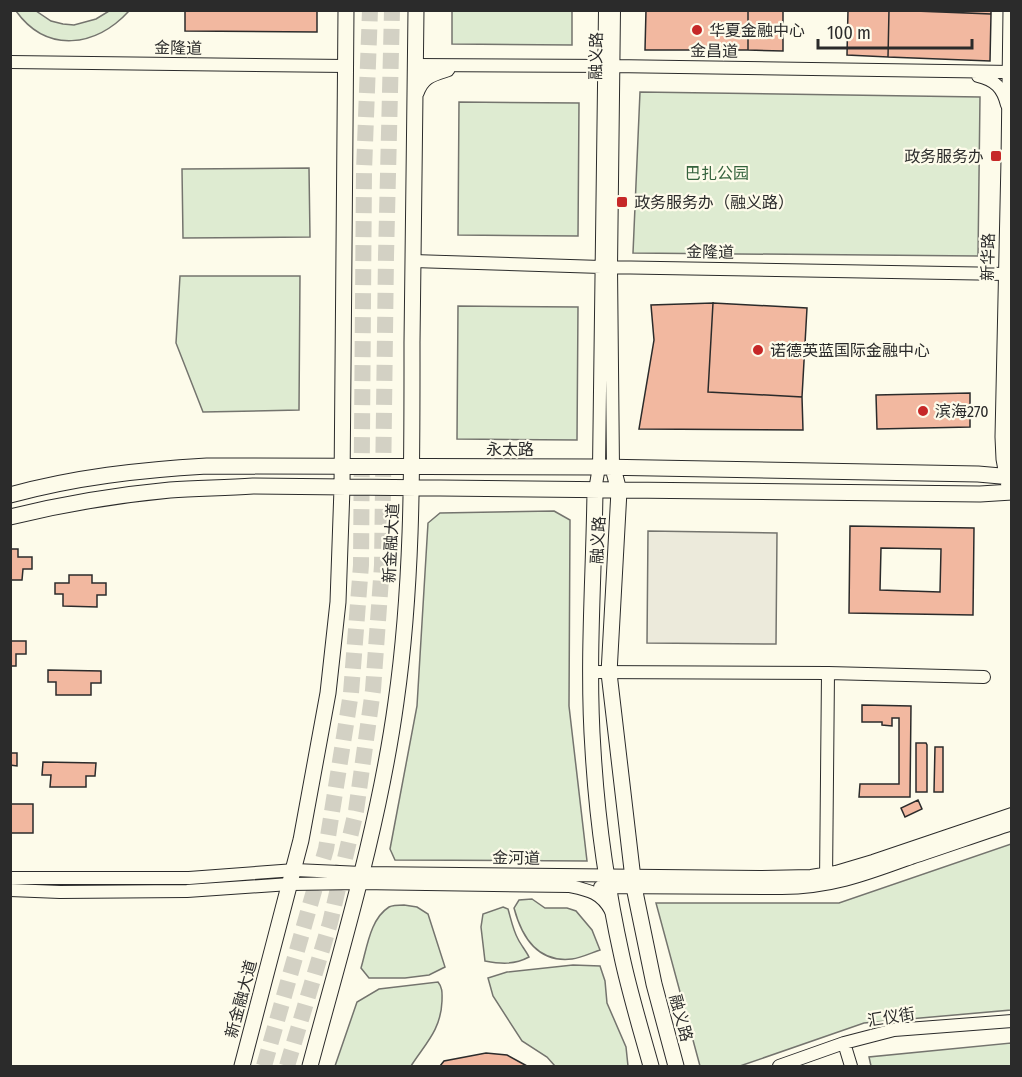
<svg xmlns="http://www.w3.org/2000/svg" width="1022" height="1077" font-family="'Fira Sans Condensed','Noto Sans SC',sans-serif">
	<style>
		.green { fill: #deebd1; stroke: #74746e; stroke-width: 1.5 }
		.parking { fill: #eceadb; stroke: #74746e; stroke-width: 1.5 }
		.building { fill: #f2b8a0; stroke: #2b2b2b; stroke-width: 1.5; fill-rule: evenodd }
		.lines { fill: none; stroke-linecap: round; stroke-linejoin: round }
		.highway-tunnel { stroke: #d3d1c4; stroke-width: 16; stroke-dasharray: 16 8; stroke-linecap: butt }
		.minor-casing { stroke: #2b2b2b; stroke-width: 14 }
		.major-casing { stroke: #2b2b2b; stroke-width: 17 }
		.minor { stroke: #fdfbea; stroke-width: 12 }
		.major { stroke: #fdfbea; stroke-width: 15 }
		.poi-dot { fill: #c62828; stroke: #fdfbea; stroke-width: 2 }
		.labels { text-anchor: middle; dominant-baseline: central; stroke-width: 4.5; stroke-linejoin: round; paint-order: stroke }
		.poi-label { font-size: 16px; fill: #2b2b2b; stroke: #fdfbea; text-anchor: start }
		.street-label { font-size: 16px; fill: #2b2b2b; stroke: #fdfbea }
		.park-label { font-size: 16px; fill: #34623c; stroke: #fdfbea }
	</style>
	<rect width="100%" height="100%" fill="#fdfbea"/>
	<path class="green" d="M16 11H36L51 21 63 24 74 25 96 19 109 11H129C96 47 47 54 16 11Z
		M452 11H572V45L452 44Z
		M640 92 980 97 978 256 633 253Z
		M459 102 579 103 578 236 458 235Z
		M309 168 310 237 183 238 182 169Z
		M180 276H300L299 410 203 412 176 343Z
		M458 306 578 307 577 440 457 439Z
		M554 511 570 520 569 706 587 861 395 860 390 849 417 706 428 523 440 513Z
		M1011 844V1010L864 1023 740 1066H700L656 903H839Z
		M532 899 545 908H567L576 911 592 930 600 950C591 953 581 958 572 959 538 963 522 938 514 908L519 900Z
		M404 905 417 907 428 914 445 967 429 975 405 978H369L361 968C367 948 370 919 389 907 393 905 399 905 404 905Z
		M503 907 508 909C511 919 513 930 518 939 521 945 526 951 529 957 514 965 501 964 485 961L481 927 483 914Z
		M573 965 600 966 605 981 607 1003 626 1047 628 1066H555L547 1057 522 1041 493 996 488 978 507 972Z
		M438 982C443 988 442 994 442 1001 441 1030 425 1044 411 1066H335L357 1002 379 989Z
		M1011 1043V1066H871L869 1057Z"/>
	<path class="parking" d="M648 531 777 533 776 644 647 643Z"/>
	<path class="building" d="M185 10H317V32L185 31Z
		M646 10H748V50H645Z
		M748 10H783V51L748 50Z
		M848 10H889L888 57 847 55Z
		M889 10 991 14 990 61 888 57Z
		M902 10H991V14Z
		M713 303 708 392 802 397 803 430 639 429 654 340 651 305Z
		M713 303 807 308 802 397 708 392Z
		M970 393V427L877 429 876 395Z
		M850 526 974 528 973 615 849 613ZM881 548 941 549 940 592 880 590Z
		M10 549H18V557H32V569H23L22 580H10Z
		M69 575H92V583H106V595H97V607L63 606V594H55V583H69Z
		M10 641H26V654H16V666H10Z
		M48 670 101 671V683H91V695H56V682H48Z
		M862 705 911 706 910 797H859L860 784H899V718H892V726L882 725V722H862Z
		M916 743H926L927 745V792H916Z
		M935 747H943V792H934Z
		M10 753H17V766L10 765Z
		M43 762 96 763 95 776H86V787H50L51 775H42Z
		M918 800 922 809 905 817 901 808Z
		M10 804H33V833H10Z
		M486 1053 507 1055 527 1066H440L444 1061Z"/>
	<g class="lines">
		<path class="highway-tunnel" d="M264 1066 326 849 351 693 361 565 364 171 370 10
			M287 1066 330 923 356 811 373 690 382 565 386 256 392 10"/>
		<g class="minor-casing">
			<path id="minor" d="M10 62 346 66
				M416 65 612 66 1012 72
				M978 76C995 80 1003 88 1007 105
				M413 261 601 267 1006 274
				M613 468 611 267 614 10
				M595 490 599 467 605 10
				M591 672 828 673
				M10 878H189L295 870 362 873 760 877 811 876 836 872 873 861 1012 814
				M826 881 828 673 984 677
				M600 887 782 888C831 888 867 874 911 858 945 847 978 835 1012 824
				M10 890 60 892 187 891 290 884 360 883 569 886C588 890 601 892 611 911
				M844 1043 851 1066
				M779 1066 844 1043 894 1030 1012 1021"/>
		</g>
		<g class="major-casing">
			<path id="major" d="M416 93C422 76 431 74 447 69
				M613 468 619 491 609 673 634 887 654 984 676 1066
				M1009 486 1004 459 1003 437 1009 160 1011 10
				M595 490C594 576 587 663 593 750 597 819 607 889 622 957 630 994 641 1030 651 1066
				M10 495C76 477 139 470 207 466L599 467 978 474 1012 477
				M10 517C63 504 116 495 170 490 197 488 225 488 253 486L980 494 1012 492
				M242 1066 301 840 328 693 338 602 342 488 346 10
				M310 1066C342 946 379 826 396 702 413 583 412 463 412 343 413 232 415 121 416 10"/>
		</g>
		<use href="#minor" class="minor"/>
		<use href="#major" class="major"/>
	</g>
	<g class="poi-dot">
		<circle cx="697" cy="30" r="6"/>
		<rect x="990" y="150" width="12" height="12" rx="3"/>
		<rect x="616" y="196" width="12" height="12" rx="3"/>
		<circle cx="758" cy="350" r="6"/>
		<circle cx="923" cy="411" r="6"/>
	</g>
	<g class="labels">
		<g class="poi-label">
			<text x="709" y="30">华夏金融中心</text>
			<text x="984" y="156" text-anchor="end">政务服务办</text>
			<text x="634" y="202">政务服务办（融义路）</text>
			<text x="770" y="350">诺德英蓝国际金融中心</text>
			<text x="935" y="411">滨海270</text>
		</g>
		<g class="street-label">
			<text transform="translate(178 48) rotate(1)">金隆道</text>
			<text transform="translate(714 51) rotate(1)">金昌道</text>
			<text transform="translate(596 56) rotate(-89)">融义路</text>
			<text transform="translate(710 252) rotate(1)">金隆道</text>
			<text transform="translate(988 257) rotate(-89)">新华路</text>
			<text x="510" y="449">永太路</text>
			<text transform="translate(598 540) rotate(-87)">融义路</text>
			<text transform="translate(391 543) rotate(-87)">新金融大道</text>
			<text transform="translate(516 858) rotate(1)">金河道</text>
			<text transform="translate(241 999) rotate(-75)">新金融大道</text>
			<text transform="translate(891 1017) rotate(-9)">汇仪街</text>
			<text transform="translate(681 1018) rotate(75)">融义路</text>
		</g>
		<g class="park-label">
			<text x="717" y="173">巴扎公园</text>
		</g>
	</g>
	<rect width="1022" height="1077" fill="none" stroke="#2b2b2b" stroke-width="24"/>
	<path d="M818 39v9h154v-9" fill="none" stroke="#2b2b2b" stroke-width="3"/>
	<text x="827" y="39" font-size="18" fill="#2b2b2b" stroke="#fdfbea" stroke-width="4.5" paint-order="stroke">100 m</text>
</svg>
